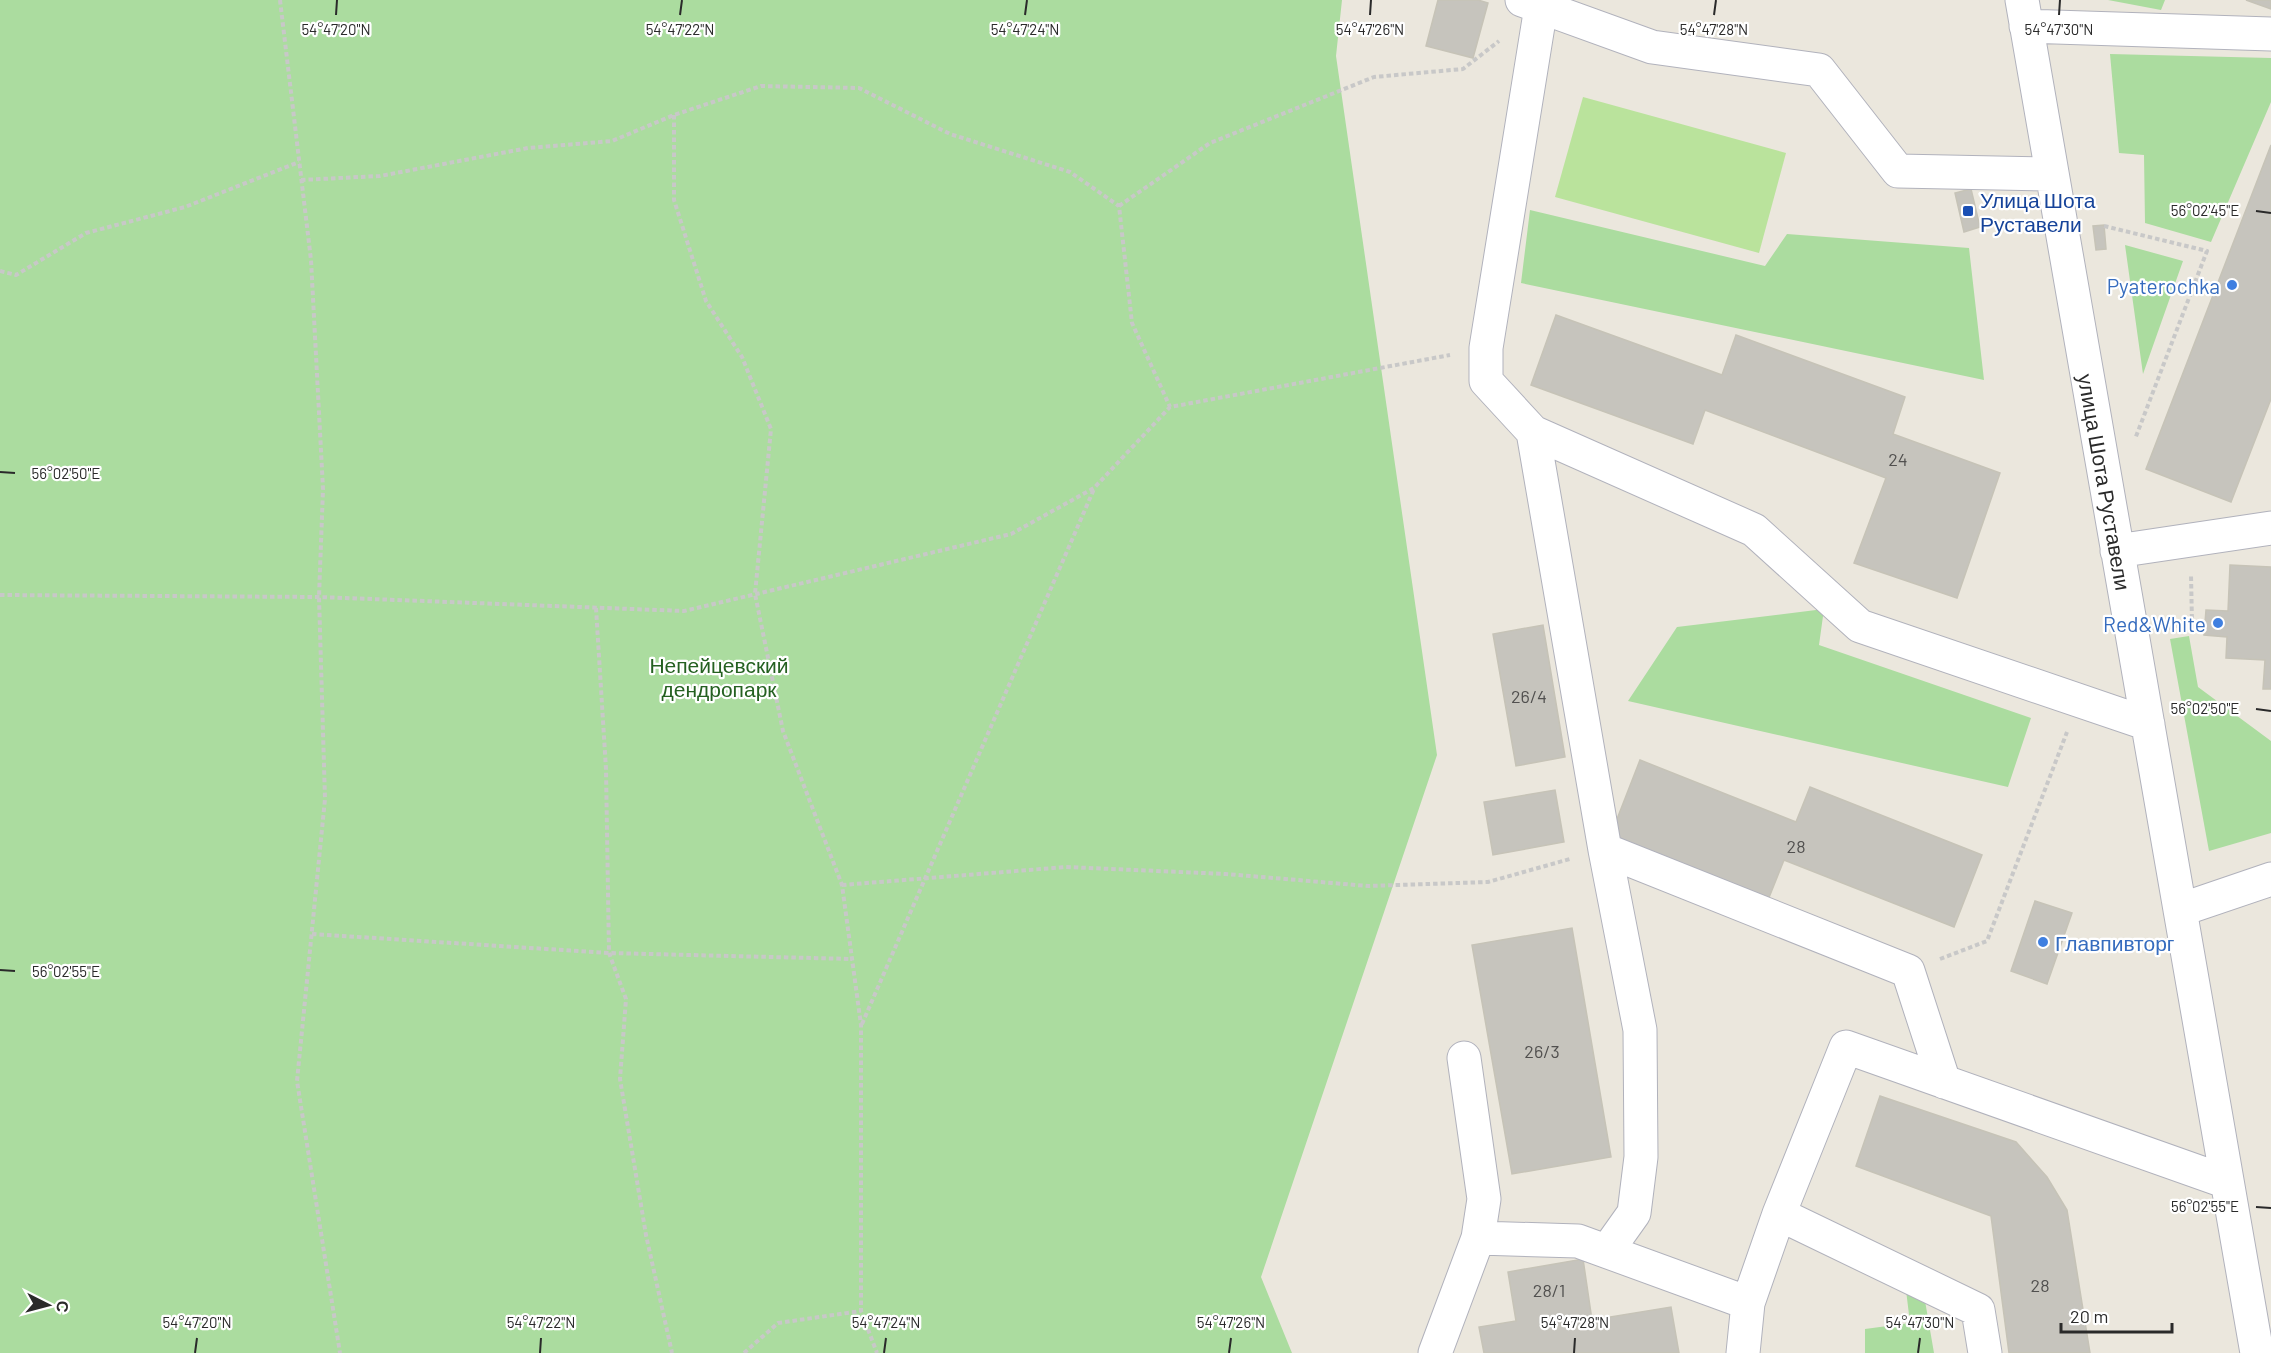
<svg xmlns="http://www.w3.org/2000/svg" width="2271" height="1353" font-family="Barlow,sans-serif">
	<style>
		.green { fill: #abdc9f }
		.pitch { fill: #bae39c }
		.building { fill: #c6c4bd; stroke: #c6c3b7; stroke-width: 1.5 }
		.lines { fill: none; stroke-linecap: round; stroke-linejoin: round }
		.minor-casing { stroke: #b1b2bc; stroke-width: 35 }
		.path { stroke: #c8c8c8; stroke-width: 4; stroke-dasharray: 4.5 3; stroke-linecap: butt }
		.minor { stroke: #fff; stroke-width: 33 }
		.ticks { fill: none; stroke: #2a2a2a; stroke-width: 2 }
		.transit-dot { fill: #1a4fb4; stroke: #fff; stroke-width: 2 }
		.shop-dot { fill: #3f7fe0; stroke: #fff; stroke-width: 2 }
		.labels { text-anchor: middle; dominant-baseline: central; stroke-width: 4.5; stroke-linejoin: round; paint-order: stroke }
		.number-label { font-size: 18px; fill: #51504f }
		.transit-label { font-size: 21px; fill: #164399; stroke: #fff; text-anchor: start }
		.shop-label { font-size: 21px; fill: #366cbe; stroke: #fff; text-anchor: end }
		.street-label { font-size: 21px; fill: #2a2a2a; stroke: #fff }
		.park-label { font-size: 21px; fill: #256121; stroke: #fff }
		.ticks-label { font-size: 15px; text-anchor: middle; fill: #2a2a2a; stroke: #fff; stroke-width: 4.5; stroke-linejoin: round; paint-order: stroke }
	</style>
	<rect width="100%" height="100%" fill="#ebe7dd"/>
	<path class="green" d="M0 0H1342L1336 56 1437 755 1261 1277 1292 1353H0Z
		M2108 0H2165L2161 10Z
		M2110 54 2271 58V102L2211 242 2145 223 2144 155 2119 153Z
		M1530 210 1765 266 1787 234 1969 248 1984 380 1521 283Z
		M2125 245 2183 261 2143 374Z
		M1824 609 1819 645 2031 718 2008 787 1628 701 1677 627Z
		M2189 636 2198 687 2271 741V833L2209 851 2170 639Z
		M1906 1290 1924 1295 1934 1353H1865V1329L1910 1323Z"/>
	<path class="pitch" d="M1583 97 1786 153 1759 253 1555 197Z"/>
	<path class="building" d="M1438 0H1478L1488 3 1473 58 1426 46Z
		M2246 0H2271V9Z
		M2271 145V399L2231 502 2146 469Z
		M1971 189 1980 227 1964 232 1955 193Z
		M2104 225 2106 249 2096 250 2093 226Z
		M1556 315 1722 375 1736 335 1905 397 1893 434 2000 473 1957 598 1854 563 1886 478 1705 410 1693 444 1531 385Z
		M2230 565 2271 567V689H2263L2265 660 2226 658 2227 637 2204 635 2206 610 2228 611Z
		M1543 625 1565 757 1516 766 1493 634Z
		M1640 760 1796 822 1810 787 1982 855 1954 927 1784 860 1768 900 1610 837Z
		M1555 790 1564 842 1493 855 1484 802Z
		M2035 901 2072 913 2047 984 2011 971Z
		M1572 928 1611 1157 1512 1174 1472 945Z
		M1880 1096 2016 1142 2047 1177 2067 1210 2090 1353H2009L1991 1216 1856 1166Z
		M1583 1259 1592 1320 1671 1307 1679 1353H1484L1479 1327 1516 1321 1508 1272Z"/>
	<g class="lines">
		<g class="minor-casing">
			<path id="minor" d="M1522 0 1652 47 1819 70 1898 171 2050 174
				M2022 0 2257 1353
				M1541 7 1486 348V381L1533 432 1754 530 1860 626 2148 724
				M2026 26 2271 34
				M1533 432 1605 850
				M2117 551 2271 528
				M2180 910 2271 879
				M1779 1214 1978 1310 1985 1353
				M1478 1238 1578 1241 1748 1303
				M1607 1251 1634 1213 1641 1157 1640 1030 1605 850 1908 971 1944 1082
				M1435 1353 1478 1238 1484 1199 1464 1058
				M1743 1353 1748 1303 1779 1214 1846 1047 2227 1182"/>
		</g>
		<path class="path" d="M280 0 311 260 323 489 319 597 325 799 297 1081 340 1353
			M674 115V200L706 301 742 357 771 429 755 594 783 731 842 885 861 1025V1311L877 1353
			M301 180 380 176 528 148 612 141 674 115 761 86 859 88 950 134 1070 172 1119 206 1132 323 1170 407
			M1119 206 1210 143 1374 77 1463 69 1499 41
			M2104 226 2207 251 2135 439
			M0 271 16 275 86 233 185 207 299 162
			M0 595 319 597 684 611 1011 534 1094 488 1170 407 1450 355
			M596 608 606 769 609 953 626 999 620 1079 646 1235 672 1353
			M2167 628 2192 623 2191 575
			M842 885 1066 867 1226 874 1368 886 1488 882 1570 859
			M312 934 609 953 852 959
			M1940 959 1987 941 2067 732
			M862 1024 1094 489
			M744 1353 778 1323 861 1311"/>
		<use href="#minor" class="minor"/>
	</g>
	<path class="ticks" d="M336 15 337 0M680 15 682 0M1025 15 1027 0M1370 15 1371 0M1714 15 1716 0M2059 15 2060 0M2256 211 2271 213M0 472 15 473M2256 709 2271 711M0 970 15 971M2256 1207 2271 1208M195 1353 197 1338M540 1353 541 1338M884 1353 886 1338M1229 1353 1231 1338M1574 1353 1575 1338M1918 1353 1920 1338"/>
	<rect class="transit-dot" x="1962" y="205" width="12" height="12" rx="3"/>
	<g class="shop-dot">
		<circle cx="2232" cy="285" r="6"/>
		<circle cx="2218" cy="623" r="6"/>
		<circle cx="2043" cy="942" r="6"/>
	</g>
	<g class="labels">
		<g class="number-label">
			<text x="1898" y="459">24</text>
			<text x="1529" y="696">26/4</text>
			<text x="1796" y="846">28</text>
			<text x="1542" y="1051">26/3</text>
			<text x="2040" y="1285">28</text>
			<text x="1549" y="1290">28/1</text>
		</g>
		<g class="transit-label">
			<text x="1980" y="199">Улица Шота<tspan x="1980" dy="24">Руставели</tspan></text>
		</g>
		<g class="shop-label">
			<text x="2220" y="285">Pyaterochka</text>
			<text x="2206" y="623">Red&amp;White</text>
			<text x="2055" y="942" text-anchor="start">Главпивторг</text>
		</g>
		<g class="street-label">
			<text transform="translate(2105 482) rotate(80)">улица Шота Руставели</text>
		</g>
		<g class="park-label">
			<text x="719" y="664">Непейцевский<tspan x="719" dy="24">дендропарк</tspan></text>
		</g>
	</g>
	<g class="ticks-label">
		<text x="336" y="35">54°47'20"N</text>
		<text x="680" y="35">54°47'22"N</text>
		<text x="1025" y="35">54°47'24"N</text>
		<text x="1370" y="35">54°47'26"N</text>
		<text x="1714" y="35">54°47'28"N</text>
		<text x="2059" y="35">54°47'30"N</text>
		<text x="2205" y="216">56°02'45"E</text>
		<text x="66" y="479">56°02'50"E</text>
		<text x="2205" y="714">56°02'50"E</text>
		<text x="66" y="977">56°02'55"E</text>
		<text x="2205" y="1212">56°02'55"E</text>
		<text x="197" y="1328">54°47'20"N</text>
		<text x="541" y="1328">54°47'22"N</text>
		<text x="886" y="1328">54°47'24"N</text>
		<text x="1231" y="1328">54°47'26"N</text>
		<text x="1575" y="1328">54°47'28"N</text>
		<text x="1920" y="1328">54°47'30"N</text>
	</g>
	<g transform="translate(48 1305) rotate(96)" stroke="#ffffff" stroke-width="4.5" paint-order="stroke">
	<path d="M0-4.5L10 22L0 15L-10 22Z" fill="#2a2a2a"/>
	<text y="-9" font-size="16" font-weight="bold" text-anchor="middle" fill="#2a2a2a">С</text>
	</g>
	<path d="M2061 1323v9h111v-9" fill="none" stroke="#2a2a2a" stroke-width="3"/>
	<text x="2070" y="1323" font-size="18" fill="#2a2a2a" stroke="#ffffff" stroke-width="4.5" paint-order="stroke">20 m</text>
</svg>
